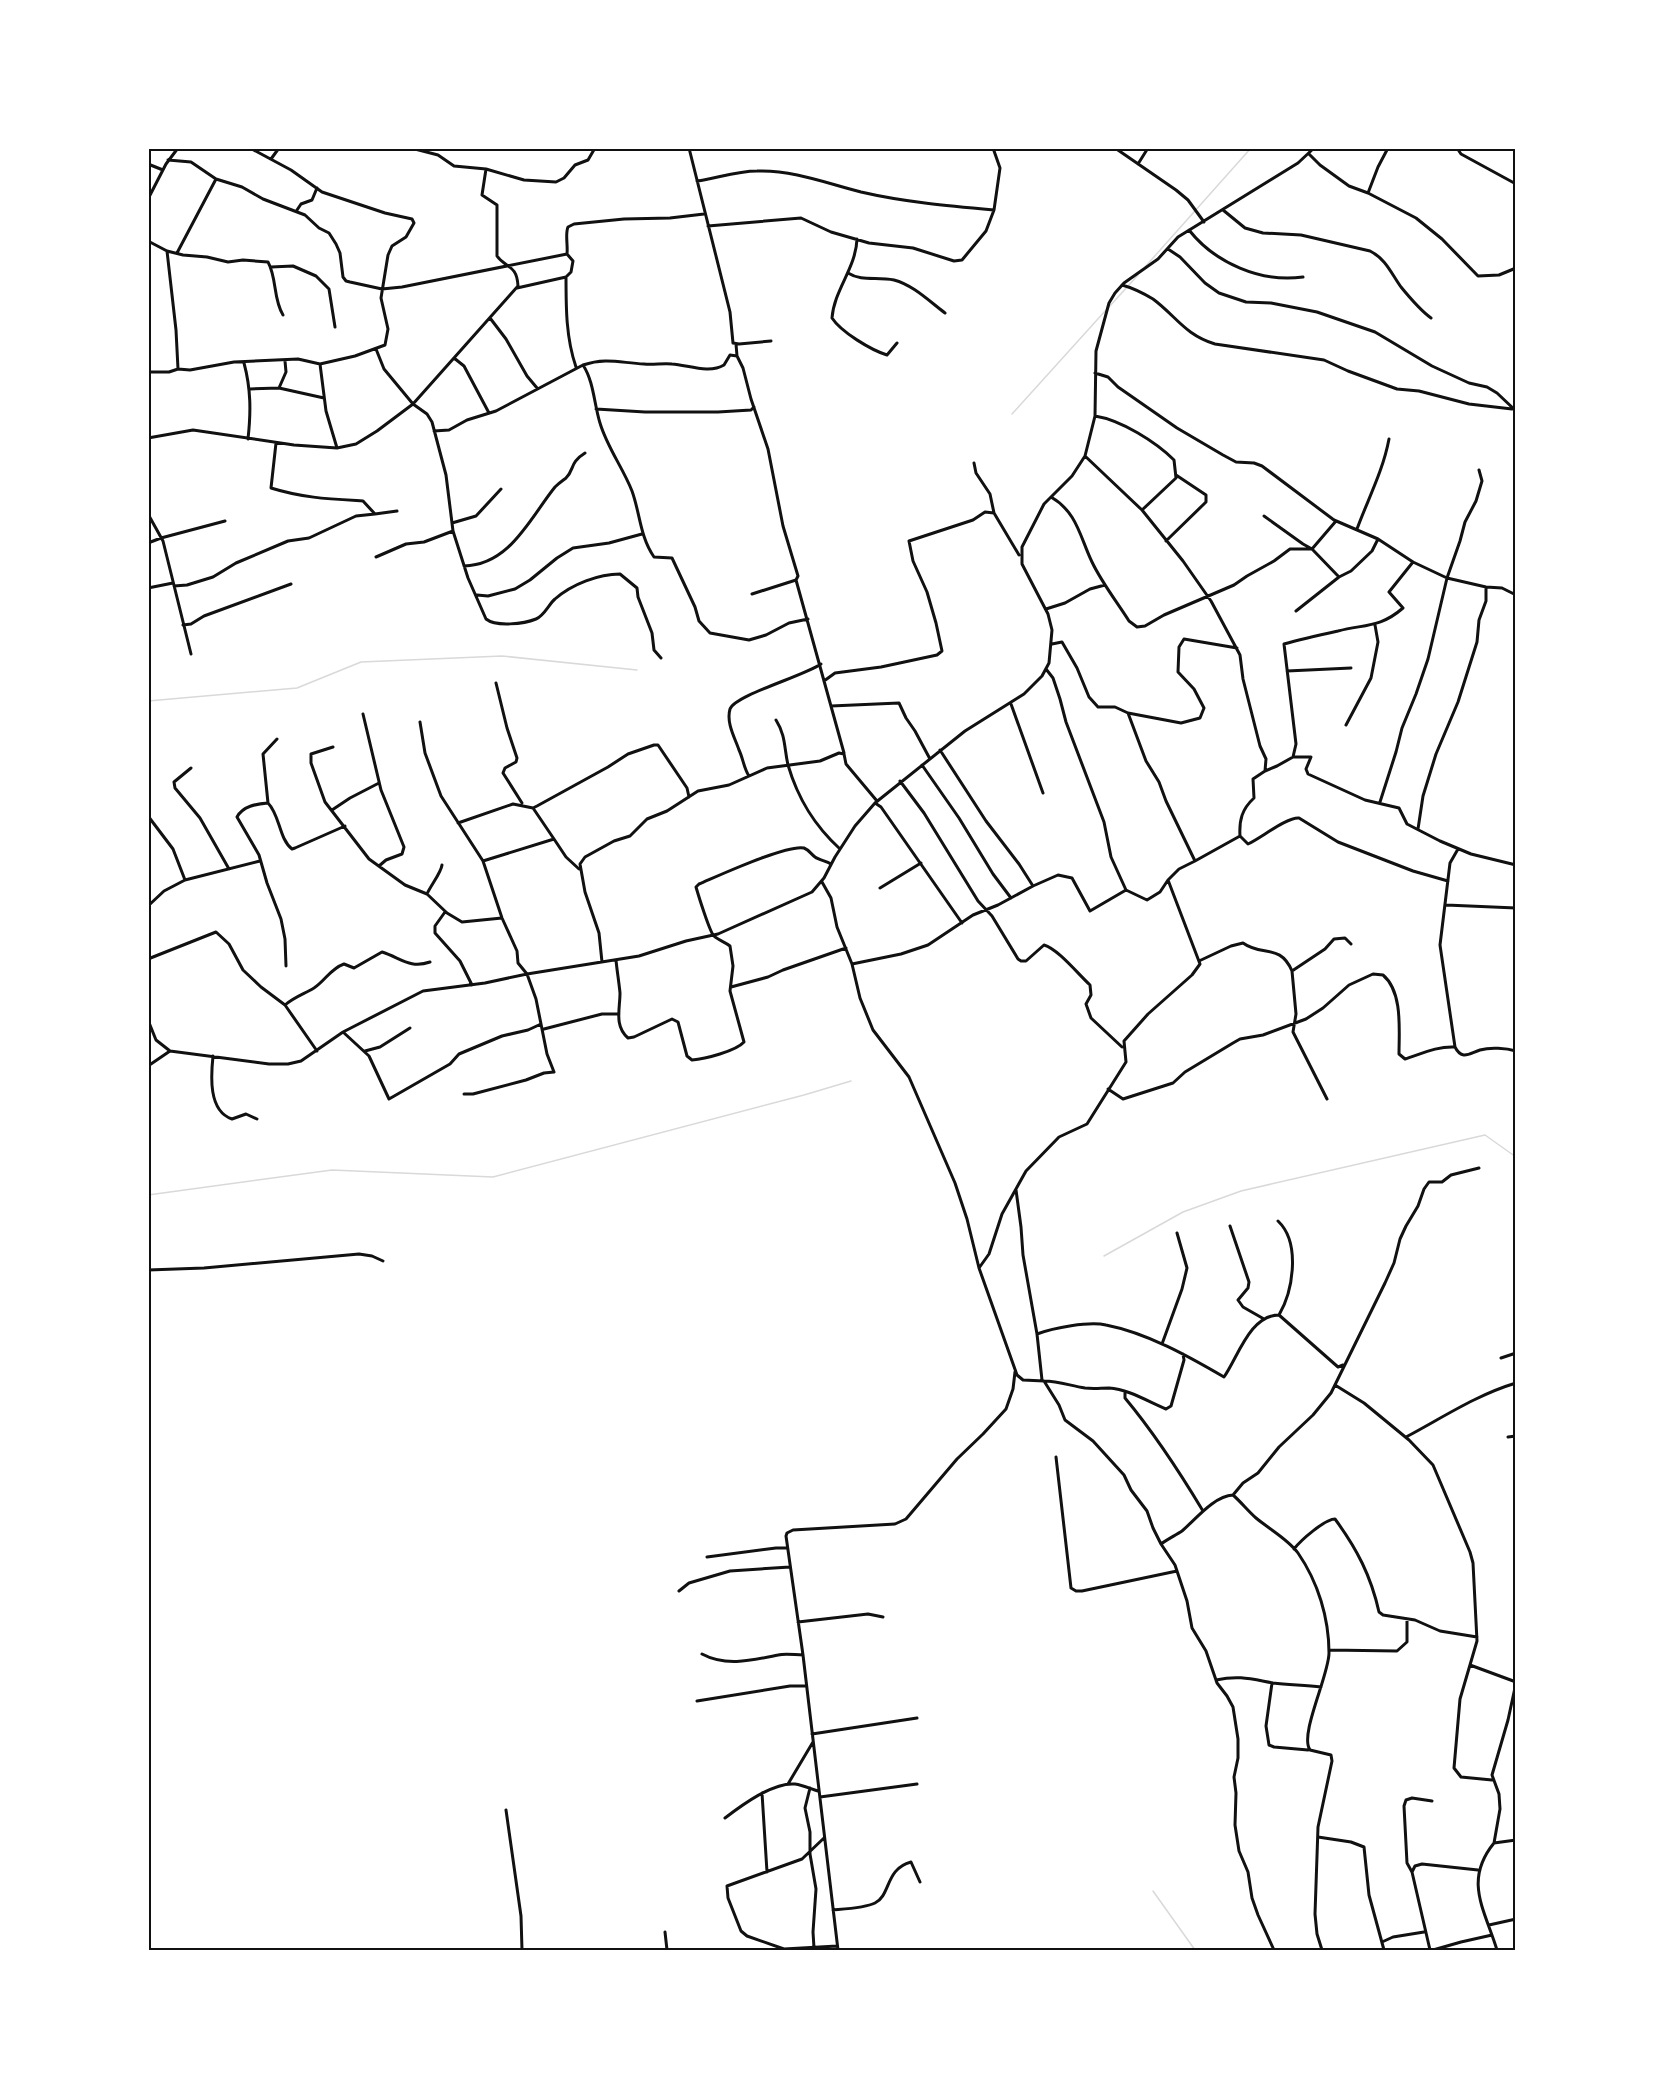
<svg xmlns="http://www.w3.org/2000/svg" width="1664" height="2099" font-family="Poppins,sans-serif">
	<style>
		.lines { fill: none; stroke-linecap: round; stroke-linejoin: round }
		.stream { stroke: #d9d9d9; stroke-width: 1.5 }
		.minor { stroke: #111; stroke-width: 3 }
		.neatline { fill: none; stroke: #111; stroke-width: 2 }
	</style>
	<rect width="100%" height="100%" fill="#fff"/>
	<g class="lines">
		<path class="stream" d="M1145 267 1251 148
			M1109 307 1138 275
			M1012 414 1106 310
			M148 701 297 688 361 662 502 656 637 670
			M148 1195 332 1170 493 1177 804 1095 851 1081
			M1104 1256 1183 1212 1241 1191 1485 1135 1516 1157
			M1153 1891 1195 1950"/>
		<path class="minor" d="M411 148 438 155 454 166 486 169 524 180 556 182 564 178 575 165 588 160 595 148
			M689 148 730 312 733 343 739 344 771 341
			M1115 148 1176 190 1188 200 1204 222
			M1457 148 1461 154 1516 184
			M1309 154 1320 165 1349 186 1368 193 1416 218 1442 239 1478 276 1499 275 1516 268
			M271 159 279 148
			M168 160 191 162 216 179 242 187 263 199 305 215 319 228 329 233 336 244 340 253 343 277 346 281 350 282 382 289 402 287 567 254 573 261 571 272 566 277
			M148 164 163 170
			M1138 164 1148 148
			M697 181C717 178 737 171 757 171 793 170 826 183 861 192 904 202 949 206 994 210
			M1368 193 1378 167 1388 148
			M148 199 166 164 178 148
			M297 210 301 204 312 200 317 188
			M1223 210 1245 228 1263 233 1301 235 1370 251C1386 259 1391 273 1401 287 1410 298 1420 310 1431 318
			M708 226 801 218 831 232 869 243 913 248 954 261 962 260 986 231 994 210 1000 168 993 148
			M1189 230C1215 263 1261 283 1303 277
			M857 239C856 268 834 290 832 318 841 332 871 350 887 355L897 343
			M148 241 167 251 183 255 207 257 228 262 243 260 268 262C277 278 273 299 283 315
			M1168 249 1180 257 1205 283 1219 293 1246 302 1271 303 1317 312 1375 332 1432 366 1469 383 1487 387 1497 393 1516 411
			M167 251 176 330 178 369
			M177 253 216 179
			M567 254C568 245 565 234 568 227L574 224 624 219 670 218 704 214
			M271 267 293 266 316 276 329 289 335 327
			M848 273C862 282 878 276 894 280 913 285 929 301 945 313
			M1122 285C1133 288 1143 293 1153 299 1176 316 1185 335 1215 344L1324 360 1348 371 1397 389 1419 391 1469 404 1512 409
			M517 288 566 277C566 308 566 338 576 367
			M490 318 506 339 527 376 537 388
			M736 344 737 356 743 368 751 399 768 449 783 526 798 576 796 580
			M376 349 384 369 413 404 427 414 432 422 446 475 453 531 468 578 486 619C496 627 524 624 536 619 544 616 549 604 555 599 572 584 599 574 620 574L637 588 638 597 652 633 654 650 661 658
			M454 358 464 366 489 413
			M244 363C251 389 251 412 248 439
			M320 364 326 411 337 448
			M583 365C606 357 621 363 644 364 653 365 663 363 672 364 688 365 709 374 724 365L730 355 737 356
			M148 372H169L178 369 190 370 234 362 298 359 320 364 355 356 385 345 388 329 381 298 388 255 392 246 406 237 414 223 412 219 385 213 322 192 291 170 250 148
			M1095 373 1108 377 1118 387 1177 428 1223 455 1236 462 1254 463 1262 466 1334 520 1378 539 1413 562 1447 578 1486 587 1502 588 1516 595
			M279 388 286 372 285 361
			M250 389 279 388 324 398
			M596 409 645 412H718L751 410 754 407
			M1095 416C1121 420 1156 442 1174 460L1176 478 1142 510
			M434 431 449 430 467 420 496 411 583 365C594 382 594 404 600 423 607 447 623 468 632 491 640 513 640 537 654 557L672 558 695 607 699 621 710 633 749 640 766 635 789 623 808 619
			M148 438 193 430 294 445 337 448 356 444 377 431 413 404 518 286C517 264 505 268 497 256V205L482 195 486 169
			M276 443 271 488C303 498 330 499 363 501L375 514 397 511
			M1085 456 1142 510 1183 561 1211 601 1240 655 1243 679 1260 746 1266 759 1265 771 1253 779 1254 798C1242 809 1239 820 1240 836L1195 861
			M974 463 976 473 990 494 994 513 1019 555
			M1051 497C1077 512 1080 537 1092 562 1102 583 1117 602 1129 621L1137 627 1145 626 1164 615 1234 585 1247 576 1274 561 1290 549H1312L1336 521
			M148 514 163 541 191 654
			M1264 516 1303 544 1312 549 1339 577
			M452 523 476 516 501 489
			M1357 529C1368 499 1383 471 1389 439
			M1166 541 1206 502V495L1176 475
			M148 543 161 538 225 521
			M376 557 406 544 424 542 453 531
			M464 566C510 565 530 518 555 487 559 483 562 481 566 478 575 469 569 463 585 453
			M174 586 187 585 213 577 236 563 288 541 309 538 356 516 375 514
			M148 588 173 583
			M752 594 796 580 844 753
			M477 595 488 596 515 589 530 580 557 558 573 548 609 543 642 534
			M1046 609 1065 603 1090 589 1105 585
			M1296 611 1339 577 1351 571 1372 551 1378 539
			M183 625 191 624 204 616 291 584
			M1046 669 1053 678 1060 699 1066 722 1104 822 1111 857 1126 890 1147 900 1160 892 1168 880
			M1287 671 1351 668
			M824 681 835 673 881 667 937 655 942 651 936 623 927 592 913 561 909 541 973 520 985 512 994 513
			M496 683 507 728 517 758 516 762 505 768 503 773 522 803
			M1011 704 1043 793
			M831 706 899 703 906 718 915 731 930 759
			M1128 713 1181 723 1200 718 1204 708 1194 689 1178 672 1179 647 1184 639 1237 648
			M363 714 381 790 404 847 402 854 386 860 379 866
			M776 720C786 736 784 748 788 765 798 799 814 825 840 849
			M420 722 425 753 441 796 483 861 502 918 517 951 518 963 527 974 536 999 547 1054 554 1072 544 1073 526 1080 473 1094H464
			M1346 725 1371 678 1378 642 1375 625
			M277 739 263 754 268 803C280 815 279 839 292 849L295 848 345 826
			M333 747 311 754V763L325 802 369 859 405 885 427 894 447 913 462 922 502 918
			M1293 757H1311L1306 769 1308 774 1365 800 1399 808 1407 824 1440 841 1471 854 1516 865
			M922 765 959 818 993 874 1011 898
			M191 768 174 782 175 788 200 818 229 869
			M1265 771 1277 766 1293 757 1296 744 1284 644C1302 639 1320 635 1338 631 1365 624 1380 628 1403 608L1389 592 1413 562
			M749 776C744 769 743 758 739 750 735 738 726 723 730 709 735 695 804 676 821 664
			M900 781 924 813 978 901 992 916 1018 959 1021 961H1026L1044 945C1058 949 1078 974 1090 985L1091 995 1086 1004 1091 1018 1122 1047
			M1380 802 1396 752 1402 728 1416 694 1428 659 1447 578 1460 541 1465 522 1476 501 1482 481 1479 470
			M268 803C256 804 243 806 237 817L259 855 267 883 281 919 285 939 286 966
			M875 803 881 807 962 923
			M332 810 350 798 379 783
			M148 816 173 849 185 880
			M458 823 513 804 533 808 537 806 608 767 628 754 654 745H658L687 788 689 797
			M1418 829 1423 796 1436 754 1458 702 1477 642 1479 620 1486 601V587
			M1240 836 1248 844C1261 838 1287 817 1299 818L1338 842 1413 871 1448 881
			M554 839 566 857 579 869
			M483 861 554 839 533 808
			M822 882 831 898 837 927 852 964 860 998 873 1030 909 1077 955 1183 967 1219 979 1268 1017 1375 1023 1380 1044 1381 1059 1405 1065 1420 1093 1441 1124 1475 1131 1490 1147 1511 1153 1528 1161 1544C1168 1539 1176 1535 1182 1531 1196 1519 1214 1496 1233 1495 1241 1502 1248 1511 1256 1518 1269 1529 1288 1539 1298 1553 1318 1582 1329 1618 1329 1653 1329 1675 1299 1735 1310 1750L1331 1755 1332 1761 1318 1827 1315 1914 1317 1934 1322 1950
			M1033 886 1058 875 1072 878 1090 911 1126 890
			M880 888 921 863
			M427 894C431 885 441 873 442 865
			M1446 905 1516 908
			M148 906 164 891 185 880 260 861
			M445 912 435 926V933L460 961 472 985
			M148 959 216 932 229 944 243 970 261 987 285 1005 317 1051
			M616 960C617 971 619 982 620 993 620 1009 614 1026 628 1038L634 1037 672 1019 678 1022 687 1056 692 1060C705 1059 736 1051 744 1042L730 991 733 966 730 946C725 942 718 940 714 936 710 933 698 894 696 887L699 884C718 876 787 844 804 848 809 850 811 854 815 857 819 860 826 861 831 864
			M1199 961 1231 946 1243 943C1262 957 1280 943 1292 971
			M602 962 599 933 585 892 580 864 585 857 614 841 630 836 647 819 667 811 698 791 729 785 767 768 820 761 839 753 844 754 846 764 877 801
			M852 964 901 954 928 945 973 915 998 905 1033 886 1019 864 986 821 940 750
			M731 987 768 977 783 970 846 948
			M285 1005C294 997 304 994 314 988 326 980 330 969 344 964L354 968 382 952C401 958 410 969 430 962
			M148 1020 156 1040 170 1051 269 1064H288L301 1061 343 1032 423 991 485 983 527 974 639 956 686 941 718 934 812 892 824 878 835 857 855 826 875 803 965 731 1024 694 1042 676 1049 663 1052 630 1048 614 1022 564V547L1044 504 1072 476 1085 456 1095 416 1096 351 1109 303 1115 293 1124 283 1158 259 1178 237 1298 163 1314 148
			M544 1029 602 1014H618
			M343 1032 369 1056 389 1099 450 1064 459 1054 502 1036 528 1030 541 1024
			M1455 1047 1440 945 1450 863 1458 849
			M365 1051 380 1047 410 1028
			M213 1056C211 1075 208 1111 232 1119L246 1114 257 1119
			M148 1066 170 1051
			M1108 1089 1123 1099 1173 1083 1185 1072 1233 1043 1240 1039 1263 1035 1306 1019 1323 1008 1349 985 1373 974 1383 975C1403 992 1399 1030 1399 1054L1405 1059C1421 1054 1437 1046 1455 1047 1462 1061 1470 1053 1480 1050 1490 1047 1506 1048 1516 1051
			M1327 1099 1293 1032 1296 1014 1292 971 1325 949 1334 939 1345 938 1351 944
			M1016 1190 1021 1227 1023 1255 1037 1334
			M1278 1221C1301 1243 1293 1291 1279 1315
			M1230 1226 1249 1282 1248 1288 1238 1300 1243 1307 1264 1319
			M979 1268 989 1254 1002 1214 1026 1171 1059 1137 1087 1124 1126 1062 1124 1041 1148 1014 1192 975 1200 964 1168 880 1179 869 1195 861 1166 801 1159 782 1146 761 1128 713 1115 707H1098L1089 697 1077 668 1062 642 1052 644
			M148 1270 204 1268 359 1254 372 1256 383 1261
			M1162 1344 1182 1289 1187 1268 1177 1233
			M1501 1358 1516 1353
			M1042 1380 1037 1334C1053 1328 1089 1321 1106 1325 1147 1333 1188 1356 1224 1377 1238 1357 1250 1315 1279 1315L1338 1367 1343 1365
			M1044 1381C1059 1381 1071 1386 1085 1388 1094 1389 1101 1388 1109 1388 1128 1389 1149 1402 1166 1409L1171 1406 1184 1360 1183 1354
			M1335 1385 1364 1403 1409 1440 1433 1465 1470 1552 1473 1563 1477 1641 1460 1699 1454 1768 1461 1777 1492 1780
			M1125 1393V1398C1155 1434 1179 1471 1203 1511
			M1406 1437C1442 1418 1476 1395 1516 1383
			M1508 1437 1516 1436
			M1056 1457 1071 1588 1076 1591H1082L1177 1571
			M1233 1495 1243 1483 1258 1473 1279 1447 1313 1415 1331 1393 1385 1283 1394 1263 1400 1239 1406 1226 1418 1206 1424 1189 1429 1182H1442L1451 1175 1479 1168
			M1161 1544 1175 1565 1187 1601 1192 1628 1206 1651 1217 1683 1227 1696 1233 1707 1238 1739V1758L1234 1777 1236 1793 1235 1825 1239 1851 1248 1872 1252 1898 1258 1915 1274 1950
			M1294 1549C1301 1540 1325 1519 1335 1519 1357 1549 1371 1576 1379 1612L1383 1615 1415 1620 1440 1631 1477 1637
			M707 1557 776 1548H787
			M679 1591 689 1583 730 1571 790 1567
			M798 1622 868 1614 883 1617
			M1329 1650 1397 1651 1407 1642V1619
			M702 1654C726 1667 753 1660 778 1655 786 1653 795 1655 803 1655
			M1470 1665 1516 1682
			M1216 1680C1239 1675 1251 1679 1273 1683 1289 1685 1305 1685 1321 1687
			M1272 1683 1266 1726 1269 1745 1274 1747 1308 1750
			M697 1701 790 1686H806
			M812 1734 917 1718
			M788 1784 813 1742
			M810 1788 805 1808 810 1832V1854L816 1889 813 1932 814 1948
			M762 1793 767 1872
			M820 1797 917 1784
			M506 1810 521 1916 522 1950
			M725 1818C742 1805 773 1782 795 1784 803 1785 811 1789 818 1791
			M1318 1837 1351 1842 1364 1847 1369 1895 1384 1950
			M824 1838 802 1859 727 1886 728 1898 741 1931 747 1936 784 1949 837 1946
			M1494 1843 1500 1809 1499 1794 1492 1775 1508 1720 1516 1683
			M1412 1872 1415 1866 1422 1864 1478 1870
			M833 1910C844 1909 865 1908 875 1903 891 1895 885 1869 911 1862L920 1882
			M1489 1925 1516 1919
			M665 1932 667 1950
			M1382 1942 1393 1937 1424 1932
			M838 1950 803 1655 786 1536 787 1533 793 1530 895 1524 906 1519 957 1459 983 1434 1006 1409 1013 1389 1015 1372
			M1430 1950 1412 1872 1407 1863 1404 1806 1406 1800 1412 1798 1432 1801
			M1433 1950 1461 1942 1492 1935
			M1497 1950C1485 1910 1463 1881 1494 1843L1516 1840"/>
	</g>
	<rect width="1664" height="2099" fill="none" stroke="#ffffff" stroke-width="300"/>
	<rect x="150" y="150" width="1364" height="1799" class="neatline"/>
</svg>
